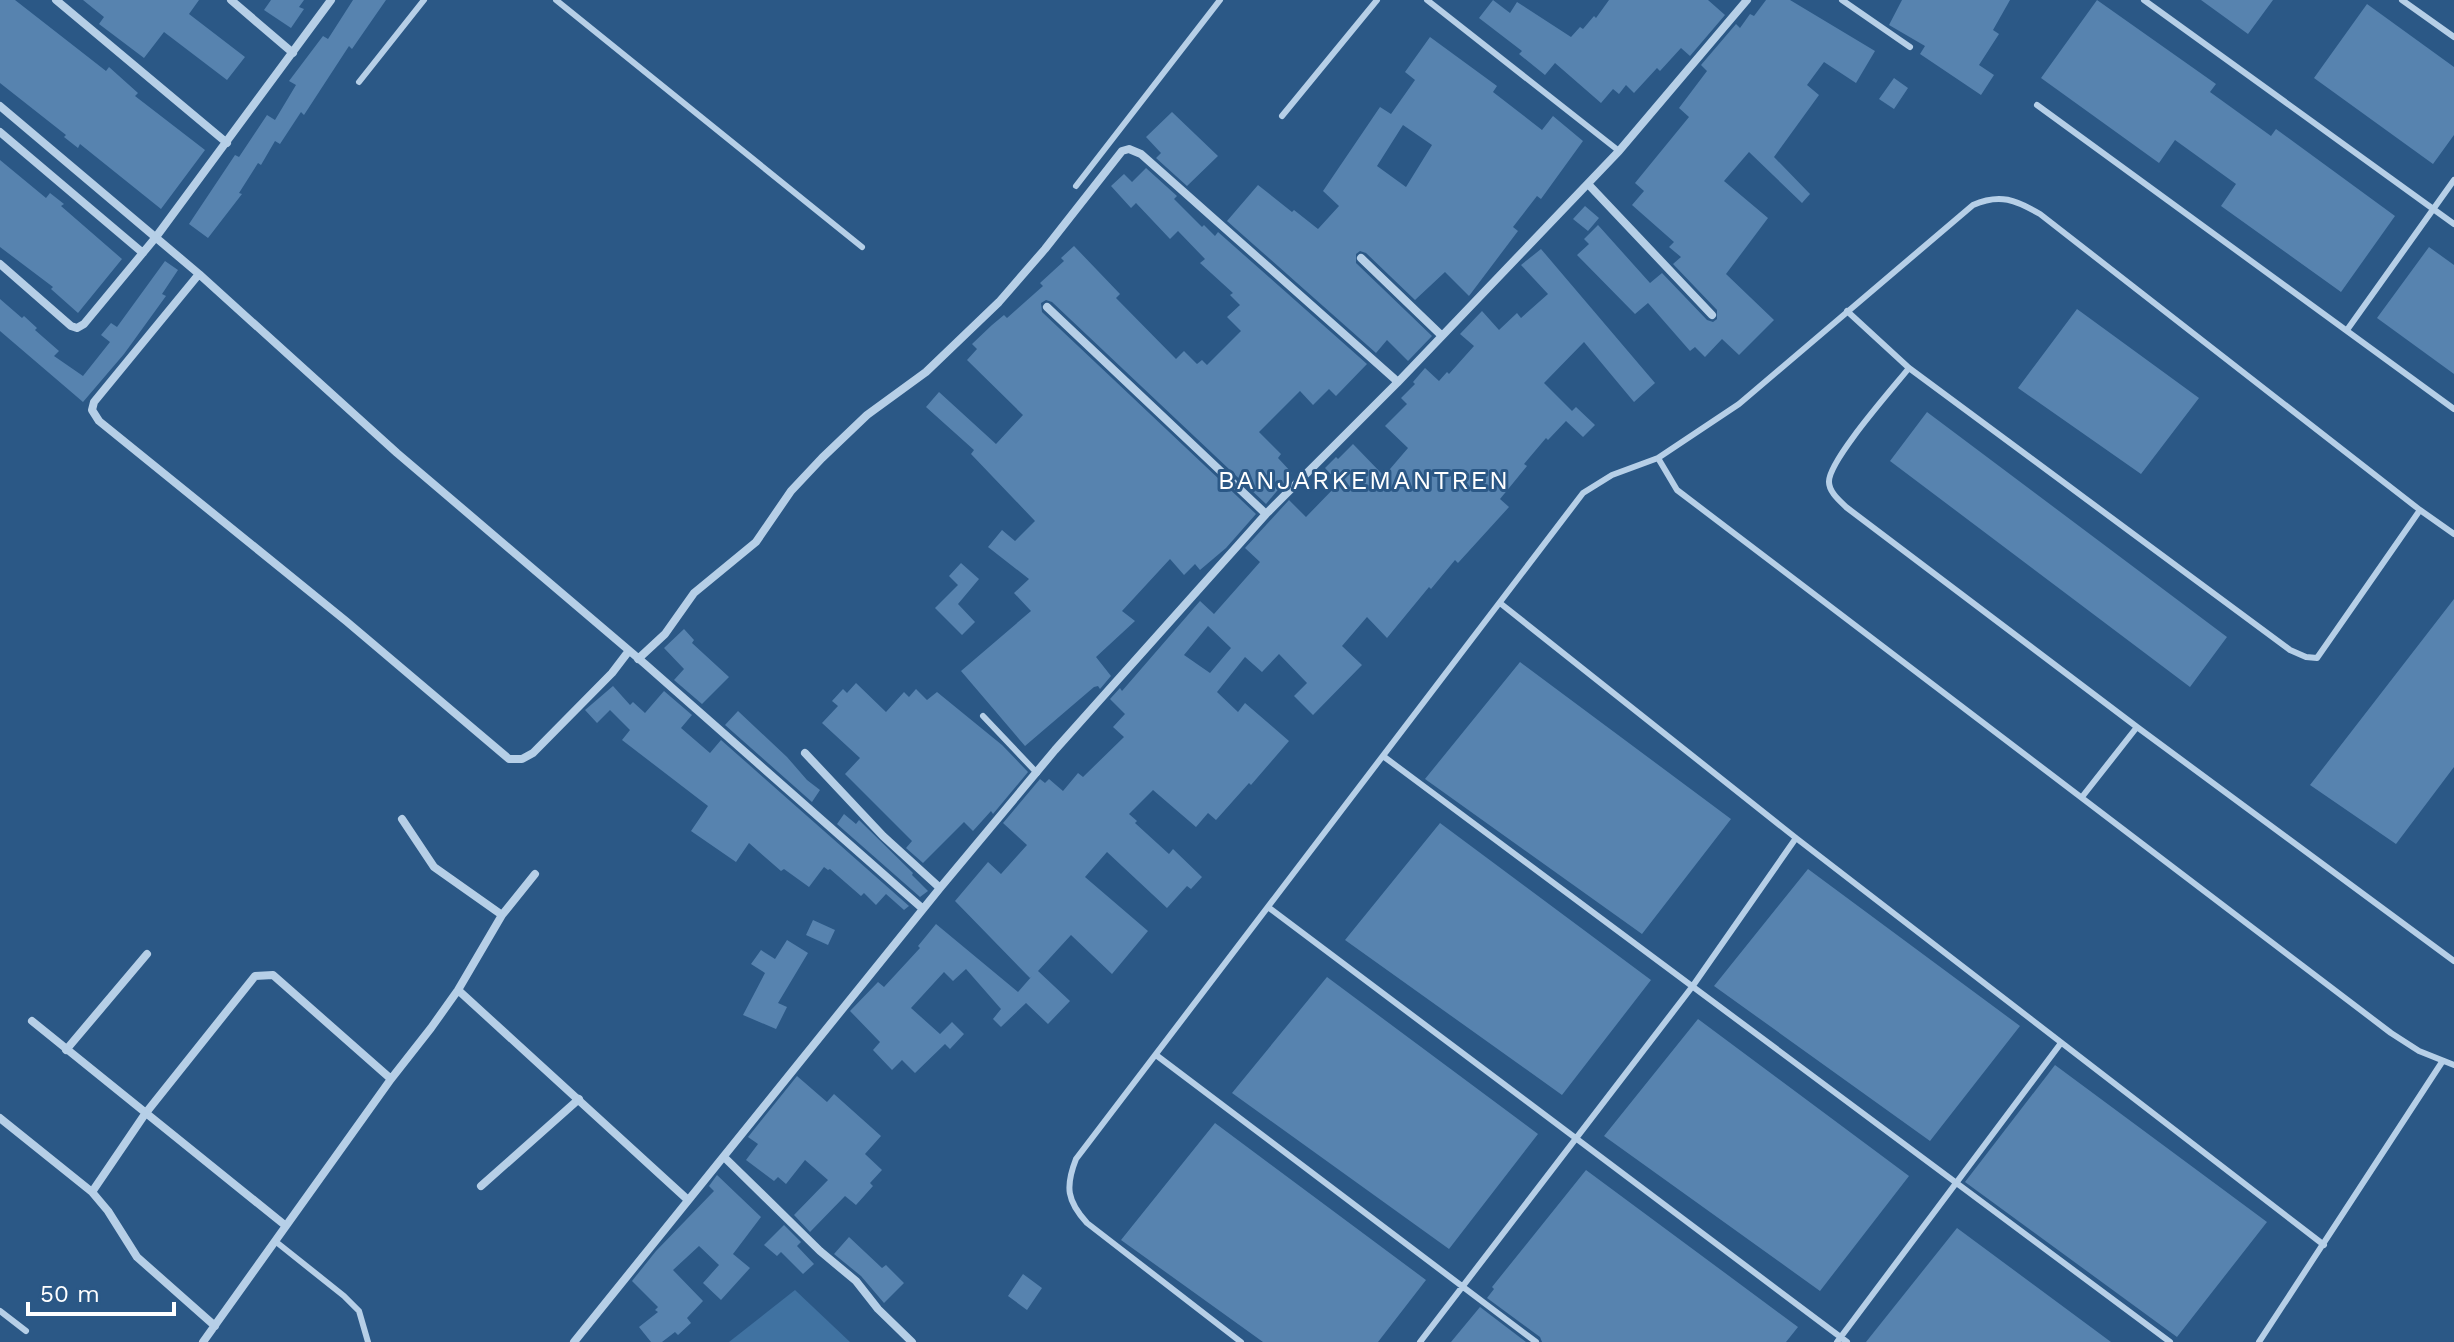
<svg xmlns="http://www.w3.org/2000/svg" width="2454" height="1342" font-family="'Work Sans',sans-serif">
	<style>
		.green { fill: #4072a1 }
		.building { fill: #5783af; fill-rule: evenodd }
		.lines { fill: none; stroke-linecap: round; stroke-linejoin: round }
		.lane { stroke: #b6cfe7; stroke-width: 6 }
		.street { stroke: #b6cfe7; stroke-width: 8 }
		.labels { text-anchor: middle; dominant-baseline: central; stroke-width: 6; stroke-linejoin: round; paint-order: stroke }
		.quarter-label { font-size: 26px; letter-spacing: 2px; fill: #fff; stroke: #2b5886 }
	</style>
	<rect width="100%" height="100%" fill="#2b5886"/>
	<path class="green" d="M795 1290 850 1342H729Z"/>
	<path class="building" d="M0 0H15L106 71 109 67 138 93 135 96 205 150 161 209 80 144 78 148 64 137 66 135 0 83Z
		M83 0H199L189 14 245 57 227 80 164 32 144 58 99 24 104 17Z
		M271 0H304L299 7 304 9 291 28 264 10Z
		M353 0H386L352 49 349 46 304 115 301 112 280 144 275 141 261 165 258 163 239 193 242 194 208 238 189 224 235 155 239 157 267 115 275 120 296 85 289 81 323 36 328 39Z
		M1493 0 1510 13 1517 2 1571 37 1580 27 1583 29 1594 16 1596 18 1609 0H1708L1725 15 1690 56 1681 48 1660 71 1657 68 1634 93 1626 85 1619 94 1613 89 1601 103 1555 63 1545 75 1519 54 1522 51 1479 18Z
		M1766 0H1790L1875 51 1856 83 1824 62 1807 85 1819 95 1774 157 1810 194 1802 203 1749 152 1724 181 1768 218 1726 274 1774 320 1739 355 1722 339 1705 357 1695 347 1690 351 1648 303 1635 314 1577 255 1589 244 1584 239 1598 225 1650 283 1662 273 1707 320 1713 322 1717 319V310L1673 264 1681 257 1669 247 1674 242 1632 205 1644 191 1635 183 1689 117 1679 108 1707 71 1701 65 1736 24 1740 28 1750 14 1754 16Z
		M1902 0H2010L1993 30 1999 34 1979 65 1994 75 1981 95 1920 54 1925 46 1889 25Z
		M2097 0 2216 84 2210 92 2271 136 2276 129 2395 216 2341 292 2221 206 2236 184 2175 140 2159 163 2041 78Z
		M2201 0H2273L2248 34Z
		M2367 4 2454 67V135L2433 164 2314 78Z
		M1430 37 1497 86 1493 92 1542 130 1553 116 1583 141 1541 199 1537 196 1513 227 1518 231 1469 296 1445 272 1415 300 1366 253 1360 251 1356 254V263L1432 336 1408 361 1387 340 1376 353 1227 221 1258 185 1292 212 1294 210 1318 229 1339 206 1323 191 1380 107 1391 114 1415 80 1405 72ZM1403 125 1432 145 1406 187 1377 166Z
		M1894 78 1908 88 1894 109 1879 99Z
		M1172 112 1218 156 1187 186 1156 158 1161 153 1146 137Z
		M0 160 46 198 50 193 64 204 61 206 122 259 78 313 51 289 53 287 0 247Z
		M1146 168 1177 196 1174 199 1202 227 1204 225 1215 236 1218 232 1367 364 1336 396 1329 389 1313 405 1300 391 1259 432 1281 454 1278 458 1292 473 1266 504 1052 302 1046 300 1041 303 1042 312 1256 514 1226 548 1200 570 1195 564 1184 575 1170 559 1122 611 1135 621 1096 657 1111 676 1100 689 1098 686 1094 687 1025 746 961 671 1031 611 1014 593 1029 579 988 547 1002 530 1015 541 1035 521 971 454 974 450 926 407 939 392 996 444 1023 415 967 360 977 349 972 344 992 325 1004 315 1007 318 1043 286 1040 283 1064 261 1061 258 1074 246 1120 294 1116 298 1176 359 1184 351 1197 364 1202 360 1207 365 1241 331 1227 317 1240 305 1230 295 1233 293 1200 263 1205 259 1178 231 1170 239 1136 203 1131 208 1111 186 1124 174 1132 182Z
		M1585 206 1599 218 1588 231 1573 219Z
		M2429 247 2454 265V374L2377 318Z
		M1541 249 1655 383 1634 402 1584 342 1544 383 1572 411 1576 407 1595 425 1583 437 1566 421 1548 440 1546 438 1524 464 1527 466 1500 499 1509 507 1458 563 1455 560 1431 589 1429 587 1387 638 1367 617 1342 646 1362 665 1313 715 1294 696 1307 683 1279 654 1262 672 1245 657 1217 692 1238 712 1245 703 1289 741 1251 785 1249 783 1216 820 1208 813 1196 827 1153 790 1129 814 1137 821 1135 823 1169 854 1173 849 1202 877 1191 889 1187 886 1167 908 1107 852 1085 877 1148 931 1112 974 1071 935 1038 971 1070 1001 1048 1024 1026 1003 1001 1027 993 1019 1001 1009 966 969 953 981 944 972 911 1008 940 1034 952 1022 964 1034 950 1049 945 1044 915 1073 902 1060 892 1070 873 1050 880 1042 850 1011 878 982 884 987 920 948 918 946 936 924 1018 992 1032 976 1030 978 955 901 988 862 1001 874 1027 845 1003 823 1040 779 1045 783 1049 779 1063 791 1078 773 1083 777 1124 737 1113 727 1125 714 1110 699 1120 688 1122 691 1200 601 1214 614 1260 562 1245 548 1289 500 1306 517 1339 483 1325 468 1336 457 1338 459 1353 444 1384 476 1408 448 1385 426 1407 404 1401 398 1415 384 1413 382 1425 368 1439 381 1447 372 1449 374 1474 346 1460 334 1482 311 1499 330 1517 313 1521 318 1548 294 1521 265ZM1208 626 1231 648 1210 673 1184 655Z
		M165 261 178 270 162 294 166 296 124 354 83 402 0 331V299L22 318 24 316 37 328 35 330 59 351 54 356 83 376 110 342 101 335 111 323 117 327Z
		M2077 309 2199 398 2141 474 2018 388Z
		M1927 412 2227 637 2190 687 1890 461Z
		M961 563 979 579 958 604 975 622 962 635 935 608 958 585 949 576Z
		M2454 599V767L2396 844 2310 785Z
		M684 629 694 640 692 643 729 677 702 704 674 680 684 669 664 648Z
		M1520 662 1731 819 1642 934 1425 779Z
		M856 683 886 712 904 692 909 697 916 689 927 700 937 692 1002 745 1028 772 993 814 991 811 973 831 964 822 923 863 906 848 912 841 845 774 860 758 822 723 838 706 832 701 843 689 847 693Z
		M613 686 630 705 633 702 645 713 664 691 692 715 681 728 710 753 721 740 909 906 904 910 886 894 876 905 864 893 861 896 830 869 828 870 824 867 809 887 784 869 781 871 749 843 736 862 691 831 708 806 622 740 630 730 610 710 597 723 585 710Z
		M738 711 787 757 807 780 820 790 812 802 725 725Z
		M844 814 856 824 859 820 913 873 912 875 928 891 920 897 837 824Z
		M1440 823 1651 980 1562 1095 1345 940Z
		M1808 869 2020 1026 1930 1141 1714 986Z
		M813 920 835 930 828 945 806 935Z
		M787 940 808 953 778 1003 787 1007 776 1029 743 1015 765 973 751 964 761 950 775 959Z
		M1327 977 1538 1134 1449 1249 1232 1093Z
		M1698 1019 1909 1176 1820 1291 1604 1136Z
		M2055 1065 2267 1222 2177 1337 1965 1182Z
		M797 1076 827 1102 834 1094 881 1136 865 1154 882 1170 870 1183 873 1186 856 1205 845 1196 810 1232 794 1215 828 1180 805 1160 786 1184 778 1177 774 1181 746 1160 758 1144 748 1137Z
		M1215 1123 1426 1280 1378 1342H1263L1121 1240Z
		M1586 1170 1798 1327 1786 1342H1542L1540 1337 1487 1298 1494 1289 1492 1287Z
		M717 1175 761 1217 733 1254 750 1268 721 1300 703 1283 719 1265 699 1246 673 1270 703 1301 687 1318 691 1323 678 1335 675 1332 662 1342H651L639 1327 658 1312 655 1310 658 1307 632 1281 656 1251 714 1191 709 1186Z
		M784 1225 801 1242 797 1246 814 1264 803 1274 781 1252 777 1256 764 1245Z
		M1957 1228 2111 1342H1866Z
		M849 1237 882 1268 886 1265 904 1283 884 1303 861 1276 834 1254Z
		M1023 1274 1042 1288 1027 1310 1008 1296Z
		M1480 1307 1526 1342H1451Z"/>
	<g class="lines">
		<path class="lane" d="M556 0 862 247
			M1427 0 1619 151
			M1842 0 1910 47
			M2144 0 2454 224
			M2402 0 2454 37
			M359 82 424 0
			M2037 105 2454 409
			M1282 116 1377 0
			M1076 186 1220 0
			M1847 311 1909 368 2290 650 2306 657 2317 658 2420 510 2454 534
			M2347 330 2454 180
			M1909 368C1893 388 1828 461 1829 482 1829 492 1840 501 1846 507L2137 727
			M1658 458 1677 490 2391 1033 2419 1051 2454 1065
			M1500 603 1796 838 2324 1245
			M983 716 1037 773
			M1383 756 2170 1342
			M2082 797 2137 727 2454 961
			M1268 907 1847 1342
			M1156 1055 1536 1342
			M275 1241 344 1296 359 1311 368 1342
			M0 1311 26 1331
			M1241 1342 1087 1223C1067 1201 1065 1187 1076 1159L1583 493 1612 475 1658 458 1739 404 1973 205C2000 193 2016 200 2040 214L2420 510
			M1420 1342 1692 987 1796 838
			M1837 1342 2061 1043
			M2259 1342 2442 1062"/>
		<path class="street" d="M56 0 227 143
			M231 0 293 53
			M0 106 199 274 397 453 645 664 923 909
			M0 132 143 253
			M1588 184 1712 315
			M1361 258 1441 335
			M0 264 71 326 77 328 84 324 156 237 331 0
			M199 274 94 402 92 410 99 421 346 621 509 759H522L533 753 612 673 628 652
			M1047 307 1266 514
			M638 659 665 634 694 593 756 542 791 491 822 458 867 415 926 372 999 302 1045 249 1122 151 1129 149 1141 154 1398 382
			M805 753 883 836 940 888
			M402 819 434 867 502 915
			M458 990 688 1200
			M32 1021 286 1226
			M66 1050 147 954
			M0 1118 92 1192 108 1211 137 1257 215 1326
			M724 1157 820 1251 856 1281 878 1309 912 1342
			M481 1186 579 1099
			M92 1192 145 1114 255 976 273 975 391 1079
			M203 1342 391 1079 431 1028 458 990 502 915 535 874
			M574 1342 940 888 1055 750 1266 514 1398 382 1619 151 1747 0"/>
	</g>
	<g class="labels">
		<g class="quarter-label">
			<text x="1364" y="480">BANJARKEMANTREN</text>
		</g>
	</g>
	<path d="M28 1302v12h146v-12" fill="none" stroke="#ffffff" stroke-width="4"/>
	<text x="40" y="1302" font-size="24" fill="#ffffff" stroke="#2b5886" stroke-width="6" paint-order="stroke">50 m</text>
</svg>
